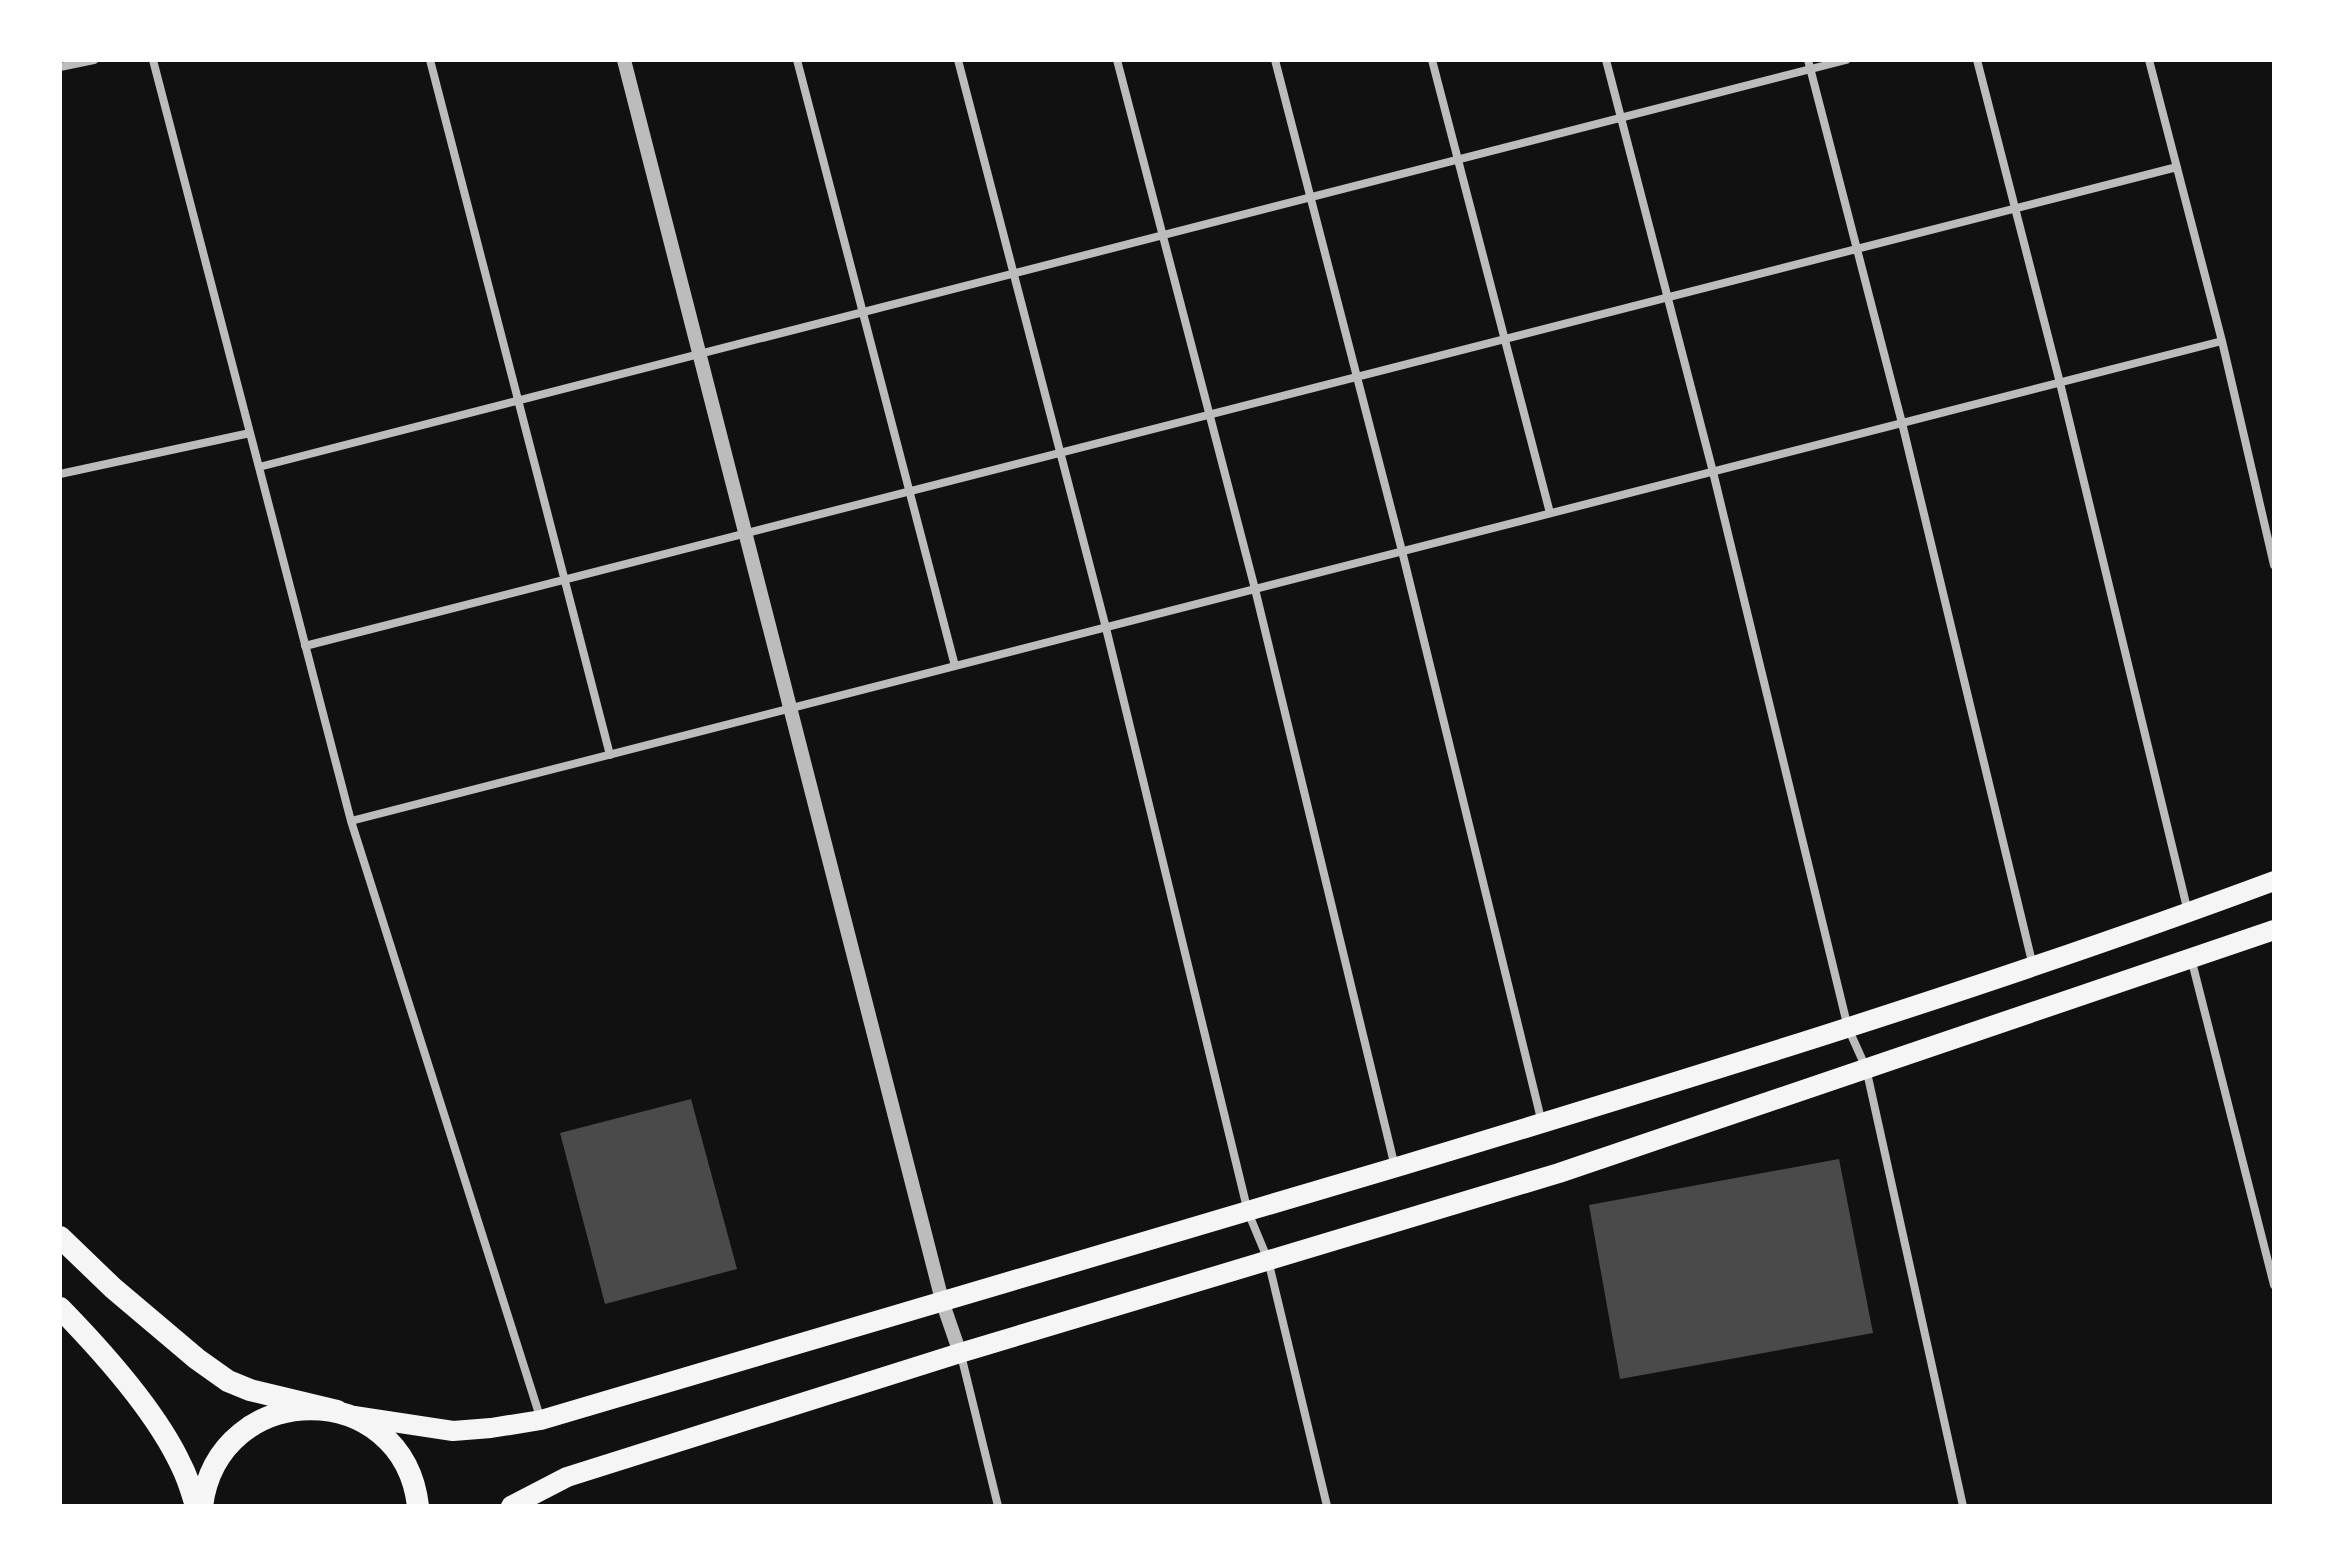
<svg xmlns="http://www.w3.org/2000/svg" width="2334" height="1566" font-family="'Archivo Narrow',sans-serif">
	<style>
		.building { fill: #4a4a4a }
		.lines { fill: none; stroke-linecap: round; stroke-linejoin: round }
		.minor { stroke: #bcbcbc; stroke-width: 8 }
		.tertiary { stroke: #bcbcbc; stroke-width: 14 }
		.primary { stroke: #f5f5f5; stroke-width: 20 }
		.trunk { stroke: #f5f5f5; stroke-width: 22 }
	</style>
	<rect width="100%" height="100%" fill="#111"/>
	<path class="building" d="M691 1099 737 1269 605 1304 560 1133Z
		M1839 1159 1873 1333 1620 1379 1589 1205Z"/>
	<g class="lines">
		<path class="minor" d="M153 60 351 821 541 1420
			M430 60 610 755
			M797 60 955 666
			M958 60 1106 628 1248 1212 1268 1260 1327 1506
			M1117 60 1255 589 1395 1167
			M1275 60 1402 551 1542 1123
			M1432 60 1550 513
			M1606 60 1713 472 1848 1028 1866 1068 1963 1506
			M1808 60 1902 423 2033 966
			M1977 60 2060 383 2188 912
			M2149 60 2222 341 2274 565
			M60 67 94 60
			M259 467 1846 60
			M60 474 250 433
			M305 646 2177 167
			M351 821 2222 341
			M2191 958 2274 1285
			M961 1355 998 1506"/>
		<path class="tertiary" d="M624 60 943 1304 960 1353"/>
		<path class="primary" d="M354 1416 453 1431 491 1428 541 1420C830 1335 1119 1251 1407 1164 1698 1076 1989 987 2274 881
			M511 1506 567 1477 960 1353 1559 1173 2274 930"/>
		<path class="trunk" d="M60 1237 113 1288 197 1359 228 1381 250 1390 337 1411
			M60 1308C102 1351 156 1411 181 1465 188 1478 192 1493 196 1506
			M202 1506C219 1377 403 1377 418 1506"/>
	</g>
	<rect width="2334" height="1566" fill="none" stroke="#ffffff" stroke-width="124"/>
</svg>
